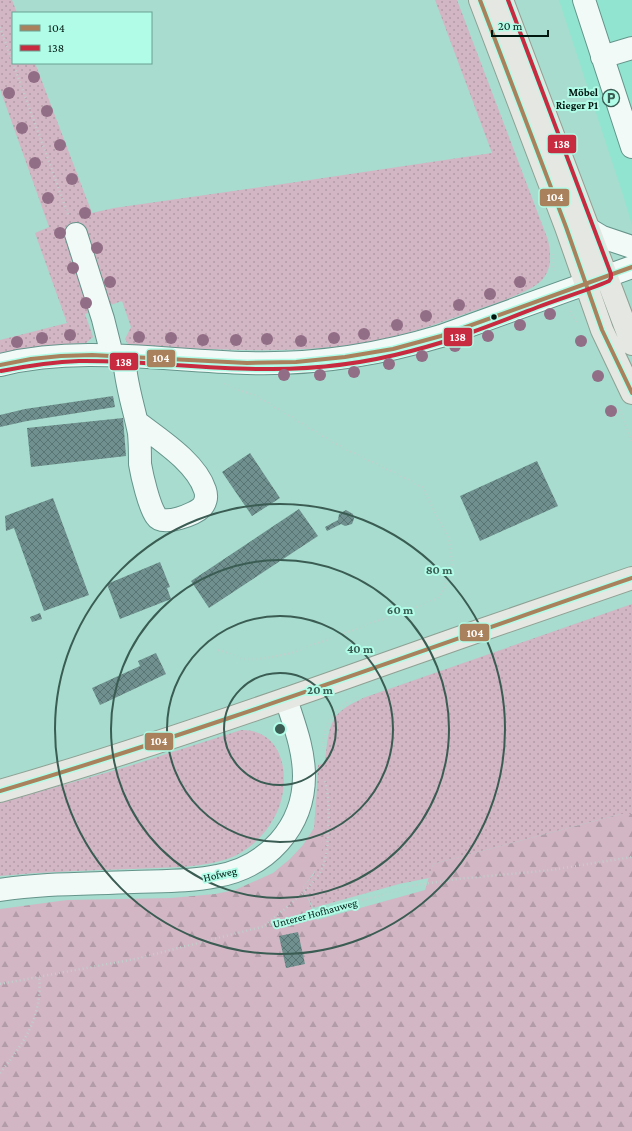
<svg xmlns="http://www.w3.org/2000/svg" width="632" height="1131" font-family="'Crimson Pro',serif">
	<style>
		.built { fill: #91e5d0 }
		.grass { fill: url(#grass-dots) }
		.forest { fill: url(#forest-firs) }
		.building { fill: url(#building-cross-hatch) }
		.lines { fill: none; stroke-linecap: round; stroke-linejoin: round }
		.minor-casing { stroke: #65948a; stroke-width: 24 }
		.major-casing { stroke: #8fa093; stroke-width: 24 }
		.path { stroke: #c0d0cc; stroke-width: 2.5; stroke-dasharray: 1 3; stroke-linecap: butt }
		.minor { stroke: #f2faf8; stroke-width: 22 }
		.major { stroke: #e4e7e2; stroke-width: 22 }
		.bus-1-casing { stroke: #b1fce7; stroke-width: 7 }
		.bus-2-casing { stroke: #b1fce7; stroke-width: 7 }
		.bus-1 { stroke: #a9825d; stroke-width: 4 }
		.bus-2 { stroke: #c82b40; stroke-width: 4 }
		.tree { fill: #926d86 }
		.ring { fill: none; stroke: #3a5c52; stroke-width: 2 }
		.bus-dot { fill: #001710; stroke: #b1fce7; stroke-width: 1.5 }
		.labels { text-anchor: middle; dominant-baseline: central; stroke-width: 4; stroke-linejoin: round; paint-order: stroke }
		.poi-label { font-size: 11px; font-weight: bold; fill: #001710; stroke: #b1fce7; text-anchor: end }
		.street-label { font-size: 11px; fill: #001710; stroke: #b1fce7 }
		.centre { fill: #3a5c52; stroke: #b1fce7; stroke-width: 2 }
		.ring-label { font-size: 12px; text-anchor: middle; font-weight: bold; fill: #3a5c52; stroke: #b1fce7; stroke-width: 4; stroke-linejoin: round; paint-order: stroke }
		.line-badge { stroke: #b1fce7; stroke-width: 1.5 }
		.badge-label { font-size: 11px; text-anchor: middle; font-weight: bold; fill: #fff }
	</style>
	<defs>
		<pattern id="grass-dots" width="8" height="8" patternUnits="userSpaceOnUse"><rect width="8" height="8" fill="#d2b6c4"/><path d="M2 2h.1M6 6h.1" fill="none" stroke="#b29ca7" stroke-width="1.8" stroke-linecap="round"/></pattern>
		<pattern id="forest-firs" width="22" height="20" patternUnits="userSpaceOnUse"><rect width="22" height="20" fill="#d2b6c4"/><path d="M5 1l3.5 6h-7zM16 11l3.5 6h-7z" fill="#b29ca7"/></pattern>
		<pattern id="building-cross-hatch" width="8" height="8" patternUnits="userSpaceOnUse"><rect width="8" height="8" fill="#6f908e"/><path d="M0 0l8 8M0 8l8-8" fill="none" stroke="#597573"/></pattern>
	</defs>
	<rect width="100%" height="100%" fill="#a7dcce"/>
	<path class="built" d="M559 0H632V225L624 198Z"/>
	<path class="grass" d="M0 0H12L17 13H13V63H35L92 213 114 208 276 185 492 153 435 0H457L548 240C551 254 552 269 542 280 530 293 490 305 473 311 442 322 410 334 378 340 321 352 264 351 206 349 181 348 154 348 128 344L125 339 131 327 122 301 85 314 93 337 86 343 41 346 0 353V340L67 323 35 233 49 227 0 89Z
		M632 604V814H621L433 864 429 878 399 884 313 908 303 887 314 874 324 831 314 828 317 787 318 765 325 763C327 747 327 722 341 711 348 705 356 702 363 698Z
		M241 730C288 729 292 787 274 818 265 835 248 851 230 858 199 869 165 867 133 869 89 870 44 872 0 876V803L126 767Z"/>
	<path class="forest" d="M621 814H632V1131H0V909L67 900 171 898 215 894 235 890 273 873 290 859 303 845 314 828 324 830C321 859 322 864 303 887L317 920 425 890 433 864Z"/>
	<path class="building" d="M113 396 115 407 27 421 0 427V415L25 409Z
		M123 418 126 456 31 467 27 428Z
		M250 453 280 498 252 516 222 472Z
		M537 461 558 506 480 541 460 496Z
		M53 498 89 595 44 611 14 528 6 531 5 516Z
		M299 509 318 536 209 608 191 581Z
		M346 510 353 514 354 519 352 524 345 526 341 524 327 531 325 527 338 520 339 514Z
		M160 562 170 587 167 588 171 599 120 619 107 584Z
		M40 613 42 619 32 622 30 617Z
		M156 653 166 674 100 705 92 688 140 666 138 661Z
		M298 932 305 964 286 968 279 936Z"/>
	<g class="lines">
		<g class="minor-casing">
			<path id="minor" d="M584 0 632 147
				M602 57 632 48
				M587 228 602 237 632 247
				M76 234 103 319 112 355
				M124 356C125 383 134 407 139 433 140 444 140 453 140 464 142 476 149 506 156 516 163 527 195 514 202 507 206 502 207 496 205 490 196 462 159 439 137 422
				M0 365C81 345 165 361 247 363 313 365 378 355 441 336L632 267
				M0 890C44 883 88 884 133 882 161 881 190 882 217 876 267 867 304 827 304 776 304 749 294 724 286 699"/>
		</g>
		<g class="major-casing">
			<path id="major" d="M480 0 566 227 602 330 632 393
				M502 0 632 344
				M0 791C128 754 253 711 379 666 463 636 548 607 632 578"/>
		</g>
		<path class="path" d="M0 27 13 63
			M13 63 69 217
			M553 254V266L556 273
			M570 311 572 316 577 322
			M620 410 632 442
			M218 650 244 659H259L273 657 291 653 380 620 437 599 445 586 452 564 449 539 422 487 399 475 343 448 258 397 224 384
			M323 747C324 720 335 708 357 697
			M265 925C282 911 316 886 323 866 327 855 328 842 328 830 329 813 329 798 325 781
			M0 984 135 959 309 915 417 885 457 879 551 870 632 857
			M0 1073C24 1043 43 1016 39 976"/>
		<use href="#minor" class="minor"/>
		<use href="#major" class="major"/>
		<g class="bus-1-casing">
			<path id="bus-1" d="M480 0 566 227 602 330 632 393
				M0 365 31 359 61 356 92 355 247 363 296 362 345 357 393 349 441 336 632 267
				M0 791C213 728 422 650 632 578"/>
		</g>
		<g class="bus-2-casing">
			<path id="bus-2" d="M1 371C27 366 52 362 79 361 143 360 207 370 272 369 319 369 366 363 411 351 455 340 497 323 538 307 561 298 586 291 609 281L611 278V274L508 0"/>
		</g>
		<use href="#bus-1" class="bus-1"/>
		<use href="#bus-2" class="bus-2"/>
	</g>
	<g class="tree">
		<circle cx="34" cy="77" r="6"/>
		<circle cx="9" cy="93" r="6"/>
		<circle cx="47" cy="111" r="6"/>
		<circle cx="22" cy="128" r="6"/>
		<circle cx="60" cy="145" r="6"/>
		<circle cx="35" cy="163" r="6"/>
		<circle cx="72" cy="179" r="6"/>
		<circle cx="48" cy="198" r="6"/>
		<circle cx="85" cy="213" r="6"/>
		<circle cx="60" cy="233" r="6"/>
		<circle cx="97" cy="248" r="6"/>
		<circle cx="73" cy="268" r="6"/>
		<circle cx="110" cy="282" r="6"/>
		<circle cx="520" cy="282" r="6"/>
		<circle cx="490" cy="294" r="6"/>
		<circle cx="86" cy="303" r="6"/>
		<circle cx="459" cy="305" r="6"/>
		<circle cx="550" cy="314" r="6"/>
		<circle cx="426" cy="316" r="6"/>
		<circle cx="397" cy="325" r="6"/>
		<circle cx="520" cy="325" r="6"/>
		<circle cx="364" cy="334" r="6"/>
		<circle cx="70" cy="335" r="6"/>
		<circle cx="488" cy="336" r="6"/>
		<circle cx="139" cy="337" r="6"/>
		<circle cx="42" cy="338" r="6"/>
		<circle cx="171" cy="338" r="6"/>
		<circle cx="334" cy="338" r="6"/>
		<circle cx="267" cy="339" r="6"/>
		<circle cx="203" cy="340" r="6"/>
		<circle cx="236" cy="340" r="6"/>
		<circle cx="301" cy="341" r="6"/>
		<circle cx="581" cy="341" r="6"/>
		<circle cx="17" cy="342" r="6"/>
		<circle cx="455" cy="346" r="6"/>
		<circle cx="422" cy="356" r="6"/>
		<circle cx="389" cy="364" r="6"/>
		<circle cx="354" cy="372" r="6"/>
		<circle cx="284" cy="375" r="6"/>
		<circle cx="320" cy="375" r="6"/>
		<circle cx="598" cy="376" r="6"/>
		<circle cx="611" cy="411" r="6"/>
	</g>
	<g class="ring">
		<circle cx="280" cy="729" r="56"/>
		<circle cx="280" cy="729" r="113"/>
		<circle cx="280" cy="729" r="169"/>
		<circle cx="280" cy="729" r="225"/>
	</g>
	<defs>
		<g id="parking-ring" transform="scale(0.9)"><circle r="9.5" fill="#b1fce7" stroke="#3a5c52" stroke-width="1.5"/><path d="M-3.5-5.5H1a3.5 3.5 0 0 1 0 7H-1V5.5H-3.5ZM-1-3.4V-.6H.8a1.4 1.4 0 0 0 0-2.8Z" fill="#3a5c52"/></g>
	</defs>
	<g fill-rule="evenodd">
		<use href="#parking-ring" x="611" y="98"/>
	</g>
	<circle class="bus-dot" cx="494" cy="317" r="3.5"/>
	<g class="labels">
		<g class="poi-label">
			<text x="598" y="92">Möbel<tspan x="598" dy="13">Rieger P1</tspan></text>
		</g>
		<g class="street-label">
			<text transform="translate(220 874) rotate(-13)">Hofweg</text>
			<text transform="translate(315 913) rotate(-15)">Unterer Hofhauweg</text>
		</g>
	</g>
	<circle cx="280" cy="729" r="6" class="centre"/>
	<g class="ring-label">
		<text x="439" y="574">80 m</text>
		<text x="400" y="614">60 m</text>
		<text x="360" y="653">40 m</text>
		<text x="320" y="694">20 m</text>
	</g>
	<g class="line-badge">
		<rect x="547" y="134" width="30" height="20" rx="4" fill="#c82b40"/>
		<rect x="539" y="188" width="31" height="19" rx="4" fill="#a9825d"/>
		<rect x="443" y="327" width="30" height="20" rx="4" fill="#c82b40"/>
		<rect x="146" y="349" width="30" height="19" rx="4" fill="#a9825d"/>
		<rect x="109" y="352" width="30" height="19" rx="4" fill="#c82b40"/>
		<rect x="459" y="623" width="31" height="19" rx="4" fill="#a9825d"/>
		<rect x="144" y="732" width="30" height="19" rx="4" fill="#a9825d"/>
	</g>
	<g class="badge-label">
		<text x="562" y="148">138</text>
		<text x="555" y="201">104</text>
		<text x="458" y="341">138</text>
		<text x="161" y="362">104</text>
		<text x="124" y="366">138</text>
		<text x="475" y="637">104</text>
		<text x="159" y="745">104</text>
	</g>
	<rect x="12" y="12" width="140" height="52" fill="#b1fce7" stroke="#6aa091"/>
	<rect x="20" y="25" width="20" height="6" fill="#a9825d" stroke="#6aa091"/>
	<text x="48" y="32" font-size="12" fill="#001710">104</text>
	<rect x="20" y="45" width="20" height="6" fill="#c82b40" stroke="#6aa091"/>
	<text x="48" y="52" font-size="12" fill="#001710">138</text>
	<path d="M492 30v6h56v-6" fill="none" stroke="#001710" stroke-width="2"/>
	<text x="498" y="30" font-size="12" fill="#001710" stroke="#b1fce7" stroke-width="3" paint-order="stroke">20 m</text>
</svg>
